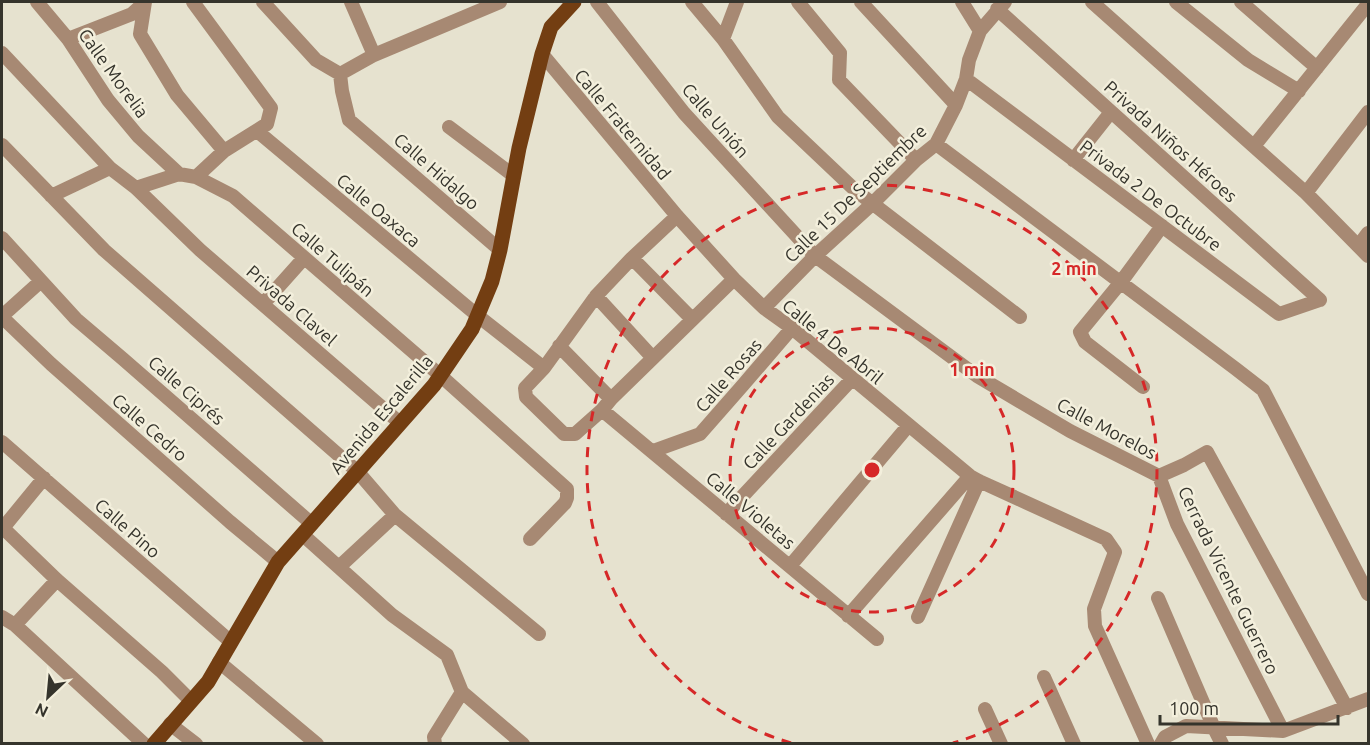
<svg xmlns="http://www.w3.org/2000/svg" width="1370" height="745" font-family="Ubuntu,sans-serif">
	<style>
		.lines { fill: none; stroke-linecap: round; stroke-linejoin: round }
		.minor { stroke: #a78973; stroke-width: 14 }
		.major { stroke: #733e12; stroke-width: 15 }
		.ring { fill: none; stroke: #d62828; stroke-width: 3; stroke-dasharray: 10 8 }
		.labels { text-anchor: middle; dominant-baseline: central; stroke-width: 5; stroke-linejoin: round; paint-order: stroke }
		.street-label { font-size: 18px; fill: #35342c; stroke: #f3efdc }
		.centre { fill: #d62828; stroke: #f3efdc; stroke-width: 3 }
		.ring-label { font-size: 18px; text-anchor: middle; font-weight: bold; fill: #d62828; stroke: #f3efdc; stroke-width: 5; stroke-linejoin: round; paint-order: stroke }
	</style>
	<rect width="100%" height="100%" fill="#e6e2cf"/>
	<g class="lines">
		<path class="minor" d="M37 2 68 39 108 100 138 136 179 174 196 177 233 196 441 376 567 489V498L565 503 530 539
			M145 2 140 34 177 95 224 151
			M193 2 271 108 267 124 224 151 196 177
			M263 2 316 60 340 74
			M351 2 374 55
			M500 2 374 55 340 74 342 91 349 120 500 250
			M597 2 684 113 815 256 977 376 1070 431 1159 476 1184 465 1207 452 1347 708
			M692 2 723 39 778 117 855 190 1020 317
			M798 2 840 53 839 80 916 160
			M861 2 956 105
			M962 2 980 31
			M1092 2 1306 193 1368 256
			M1176 2 1248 60 1299 91
			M1241 2 1317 68
			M997 9 1320 300
			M68 39 132 14 145 2
			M723 39 737 2
			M2 53 110 168
			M542 54 677 216 734 279 764 308 792 328 970 476 979 481 1106 539 1115 552 1094 609 1095 626 1148 744
			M966 79 1279 314 1320 300
			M449 127 514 176
			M257 131 478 316 544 368
			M936 144 1236 369 1263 390 1368 594
			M2 145 104 250 358 472 395 515 339 567
			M1254 146 1368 4
			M1073 160 1111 112
			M136 188 179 174
			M1306 193 1368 112
			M51 196 110 168 136 188 200 250 400 423
			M677 216 632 258 596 296 544 368 525 388 526 397 564 434H575L602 410 611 399 734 279
			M2 238 76 319 123 359 312 524
			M1359 245 1368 233
			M632 258 692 319
			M596 296 653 358
			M263 304 304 258
			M764 308 815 256 872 204 916 160 936 144 956 105 966 79 969 60 980 31 1005 2
			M2 316 41 281
			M2 317 51 364 230 522 278 562
			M559 346 611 399
			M1143 387 1085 342 1080 332 1121 282 1162 226
			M602 410 877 639
			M2 442 231 642
			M653 451 700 434 743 385 792 328
			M1159 476 1177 524 1283 731
			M726 514 852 379
			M395 515 539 634
			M2 527 57 580 162 672 191 701
			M3 528 44 478
			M303 535 392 615 447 655 462 692 523 744
			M790 566 908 426
			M1158 598 1214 728 1222 744
			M848 616 970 476
			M2 617 15 625 144 744
			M918 617 979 481
			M15 625 57 580
			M219 662 317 744
			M1044 677 1074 744
			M985 709 1001 744
			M170 724 196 744
			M435 744 434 737 462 692
			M1161 744 1165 737 1186 726 1283 731 1368 699"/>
		<path class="major" d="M154 744 208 682 278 562 434 385 472 329 492 281 500 250 519 148 542 54 551 27 574 2"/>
	</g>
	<g class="ring">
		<circle cx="872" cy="470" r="142"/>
		<path d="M791 743A285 285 0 1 1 953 743"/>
	</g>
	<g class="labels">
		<g class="street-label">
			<text transform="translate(114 73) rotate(54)">Calle Morelia</text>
			<text transform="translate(716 120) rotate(49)">Calle Unión</text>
			<text transform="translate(623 124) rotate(50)">Calle Fraternidad</text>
			<text transform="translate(1171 141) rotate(42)">Privada Niños Héroes</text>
			<text transform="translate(437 171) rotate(41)">Calle Hidalgo</text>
			<text transform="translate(855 193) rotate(-44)">Calle 15 De Septiembre</text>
			<text transform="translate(1151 195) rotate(37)">Privada 2 De Octubre</text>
			<text transform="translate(379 210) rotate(40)">Calle Oaxaca</text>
			<text transform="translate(333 259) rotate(41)">Calle Tulipán</text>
			<text transform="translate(292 305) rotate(41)">Privada Clavel</text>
			<text transform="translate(833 341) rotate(39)">Calle 4 De Abril</text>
			<text transform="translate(728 375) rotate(-49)">Calle Rosas</text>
			<text transform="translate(187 390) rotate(41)">Calle Ciprés</text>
			<text transform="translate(381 414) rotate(-50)">Avenida Escalerilla</text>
			<text transform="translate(788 421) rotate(-47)">Calle Gardenias</text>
			<text transform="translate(150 427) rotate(41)">Calle Cedro</text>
			<text transform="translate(1107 428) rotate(28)">Calle Morelos</text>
			<text transform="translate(751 510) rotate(40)">Calle Violetas</text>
			<text transform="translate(128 528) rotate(41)">Calle Pino</text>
			<text transform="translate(1229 580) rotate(64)">Cerrada Vicente Guerrero</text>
		</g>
	</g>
	<circle cx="872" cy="470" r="9" class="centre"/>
	<g class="ring-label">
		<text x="1074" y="275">2 min</text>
		<text x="972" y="376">1 min</text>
	</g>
	<rect width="1370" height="745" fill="none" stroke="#35342c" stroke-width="6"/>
	<g transform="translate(48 697) rotate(206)" stroke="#f3efdc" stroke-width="4.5" paint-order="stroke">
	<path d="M0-4.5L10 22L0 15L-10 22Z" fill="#35342c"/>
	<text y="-9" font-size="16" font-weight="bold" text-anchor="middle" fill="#35342c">N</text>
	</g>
	<path d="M1160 715v9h178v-9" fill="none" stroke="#35342c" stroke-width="3"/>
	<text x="1169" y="715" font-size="18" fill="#35342c" stroke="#f3efdc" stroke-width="4.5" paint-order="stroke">100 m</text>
</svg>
